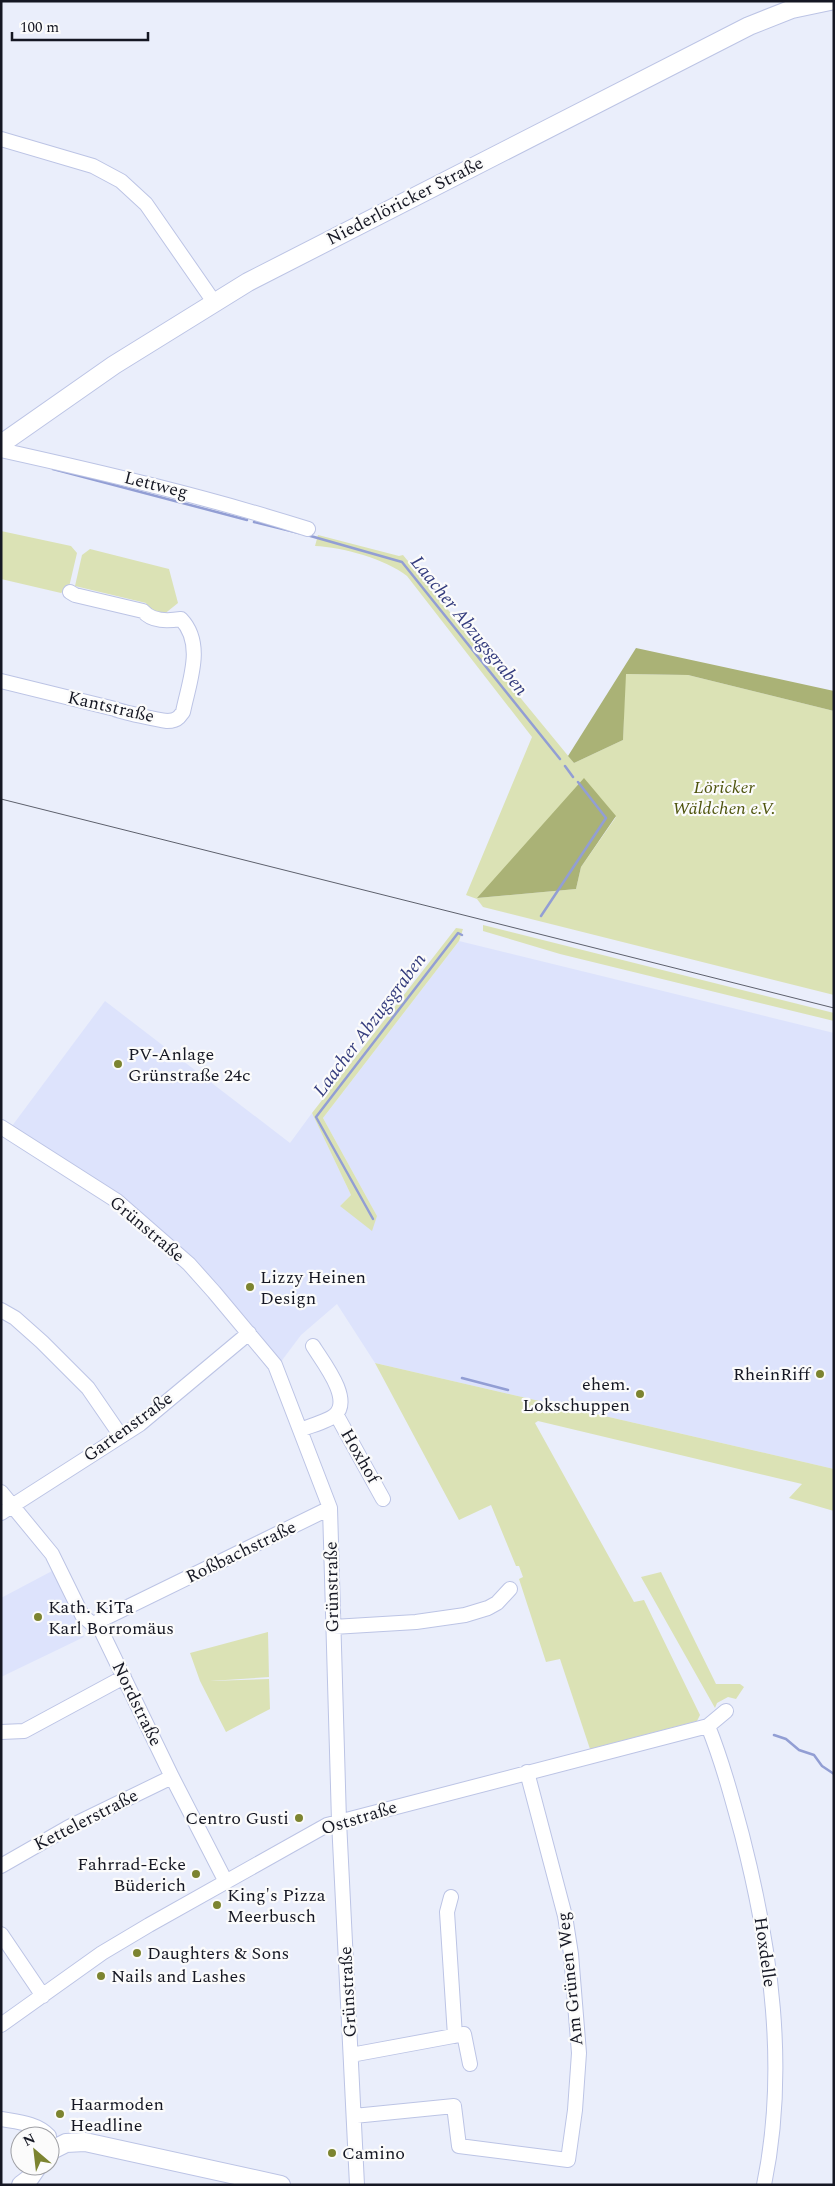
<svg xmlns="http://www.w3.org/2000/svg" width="835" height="2186" font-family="Spectral,serif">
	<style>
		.built { fill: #dde3fc }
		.green { fill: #dbe2b5; fill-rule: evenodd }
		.forest { fill: #aab276 }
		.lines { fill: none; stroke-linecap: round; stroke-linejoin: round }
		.stream { stroke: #929ed4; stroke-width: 2.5 }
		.minor-casing { stroke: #bcc4e5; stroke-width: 16 }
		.major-casing { stroke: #bcc4e5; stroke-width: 20 }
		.minor { stroke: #fff; stroke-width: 14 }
		.major { stroke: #fff; stroke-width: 18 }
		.tram { stroke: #5d606c; stroke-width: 1 }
		.poi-dot { fill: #7c8430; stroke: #fbfbfb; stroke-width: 2 }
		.labels { text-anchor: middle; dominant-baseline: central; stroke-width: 4.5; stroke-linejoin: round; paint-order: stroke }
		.street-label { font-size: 18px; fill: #151723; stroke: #fbfbfb }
		.park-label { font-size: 18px; font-style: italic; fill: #4e540d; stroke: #fbfbfb }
		.poi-label { font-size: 18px; fill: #151723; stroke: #fbfbfb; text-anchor: start }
		.water-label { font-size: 19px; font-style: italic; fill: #333b7d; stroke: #fbfbfb }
	</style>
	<rect width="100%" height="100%" fill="#eaeefb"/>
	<path class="built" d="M459 941 834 1033V1469L375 1363 337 1304 301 1335 280 1363 195 1261 12 1126 105 1001 290 1143 312 1113 351 1195 340 1206 377 1216 323 1118Z
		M52 1571 84 1637 1 1677V1598Z"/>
	<path class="green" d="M1 531 71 546 77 553 69 587 61 593 1 579Z
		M318 535 399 556 403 555 574 763 623 740 625 674 688 675 834 711V995L483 907 477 899 466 895 532 737 407 576C385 559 343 547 315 546ZM616 817 581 867 576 889 477 898Z
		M90 549 169 569 178 603 163 615 149 610 146 603 75 586 82 555Z
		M483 925 834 1013V1021L560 954 483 931Z
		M456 928 463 929 459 941 323 1118 377 1216 372 1231 340 1206 351 1195 312 1113Z
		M375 1363 834 1469V1511L789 1498 802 1484 538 1421 535 1423 634 1602 644 1600 700 1715 697 1721 590 1749 560 1659 546 1662 519 1579 523 1577 519 1566H516L491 1505 459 1520Z
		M661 1572 716 1684H740L744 1687 736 1699 728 1697 717 1703 715 1708 641 1577Z
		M268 1632 269 1677 210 1681 269 1679 270 1709 226 1732 200 1681 190 1653Z"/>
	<path class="forest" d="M636 648 834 691V711L688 675 626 674 623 740 574 763 568 756Z
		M584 778 616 816 581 867 576 889 477 898Z"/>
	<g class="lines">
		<path class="stream" d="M53 469 247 520
			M254 522 299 533
			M307 535 402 562 560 759
			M565 766 573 777
			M541 916 606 818 578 782
			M373 1219 316 1117 458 933 462 935
			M462 1378 508 1390
			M774 1735 786 1739 799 1750 814 1755 822 1766 834 1774"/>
		<g class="minor-casing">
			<path id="minor" d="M1 139 93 166 121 181 146 204 214 302
				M1 450C105 473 207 497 308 529
				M1 681 115 709C121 712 159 720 167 721 172 721 176 720 179 717L183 712C189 682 205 644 181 619 168 621 152 622 143 611L75 595 70 592
				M1 1127 117 1201 189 1264 214 1292 275 1365 330 1508 339 1821 357 2185
				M1 1310 15 1318 42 1342 88 1388 121 1436
				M336 1414 383 1499
				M300 1430C309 1426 329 1421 335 1415 353 1399 322 1361 313 1346
				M1 1492 52 1554 82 1615 92 1624 97 1622 172 1777 226 1882
				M1 1513 140 1424 249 1333
				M97 1622 330 1508
				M333 1627 416 1622 465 1615 488 1608 497 1603 510 1589
				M708 1726C722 1761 732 1798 742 1835 771 1948 788 2069 764 2185
				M1 1732 24 1731 124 1677
				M1 1866 69 1827 172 1777
				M451 1897 447 1912 455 2036
				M1 1934 43 1996
				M1 2025 102 1953 149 1925 327 1825 708 1726 726 1711
				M351 2055 464 2034 470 2064
				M354 2116 454 2106 459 2146 568 2160 575 2110 579 2053 571 1954 565 1916 527 1772
				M1 2119C18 2122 37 2123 49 2136"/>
		</g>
		<g class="major-casing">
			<path id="major" d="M1 444 114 365 248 282 749 26 792 9 830 1
				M50 2151 66 2143 85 2142 281 2185
				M21 2185 29 2179 38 2166"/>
		</g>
		<use href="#minor" class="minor"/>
		<use href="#major" class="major"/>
		<path class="tram" d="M1 799 834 1008"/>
	</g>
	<g class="poi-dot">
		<circle cx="118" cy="1064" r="5"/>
		<circle cx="250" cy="1287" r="5"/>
		<circle cx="820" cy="1374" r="5"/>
		<circle cx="640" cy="1394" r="5"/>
		<circle cx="38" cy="1617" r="5"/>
		<circle cx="299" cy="1818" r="5"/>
		<circle cx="196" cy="1874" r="5"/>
		<circle cx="217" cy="1905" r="5"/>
		<circle cx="137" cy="1953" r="5"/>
		<circle cx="101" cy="1976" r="5"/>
		<circle cx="60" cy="2114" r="5"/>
		<circle cx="332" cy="2153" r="5"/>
	</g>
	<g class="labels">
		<g class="street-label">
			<text transform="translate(405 201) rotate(-27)">Niederlöricker Straße</text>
			<text transform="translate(156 485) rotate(14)">Lettweg</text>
			<text transform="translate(111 707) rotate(13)">Kantstraße</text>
			<text transform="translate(147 1229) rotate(40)">Grünstraße</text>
			<text transform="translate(128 1427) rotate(-36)">Gartenstraße</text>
			<text transform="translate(360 1456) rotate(60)">Hoxhof</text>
			<text transform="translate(241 1552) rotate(-26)">Roßbachstraße</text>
			<text transform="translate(332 1587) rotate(-91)">Grünstraße</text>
			<text transform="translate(137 1704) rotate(64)">Nordstraße</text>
			<text transform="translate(359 1818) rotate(-17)">Oststraße</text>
			<text transform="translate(86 1820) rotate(-27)">Kettelerstraße</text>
			<text transform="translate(765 1952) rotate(82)">Hoxdelle</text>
			<text transform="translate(570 1979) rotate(-96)">Am Grünen Weg</text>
			<text transform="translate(348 1992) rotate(-93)">Grünstraße</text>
		</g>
		<g class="park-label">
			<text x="724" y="787">Löricker<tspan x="724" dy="21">Wäldchen e.V.</tspan></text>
		</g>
		<g class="poi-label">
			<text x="128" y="1054">PV-Anlage<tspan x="128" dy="21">Grünstraße 24c</tspan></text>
			<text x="260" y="1277">Lizzy Heinen<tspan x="260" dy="21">Design</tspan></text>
			<text x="810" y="1374" text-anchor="end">RheinRiff</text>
			<text x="630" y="1384" text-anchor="end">ehem.<tspan x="630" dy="21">Lokschuppen</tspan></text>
			<text x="48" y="1607">Kath. KiTa<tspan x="48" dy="21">Karl Borromäus</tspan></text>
			<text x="289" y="1818" text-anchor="end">Centro Gusti</text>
			<text x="186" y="1864" text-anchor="end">Fahrrad-Ecke<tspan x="186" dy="21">Büderich</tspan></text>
			<text x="227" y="1895">King's Pizza<tspan x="227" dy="21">Meerbusch</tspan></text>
			<text x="147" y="1953">Daughters &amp; Sons</text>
			<text x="111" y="1976">Nails and Lashes</text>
			<text x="70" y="2104">Haarmoden<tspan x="70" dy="21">Headline</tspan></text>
			<text x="342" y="2153">Camino</text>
		</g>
		<g class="water-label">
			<text transform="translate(469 626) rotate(51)">Laacher Abzugsgraben</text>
			<text transform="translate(370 1025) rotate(-53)">Laacher Abzugsgraben</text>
		</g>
	</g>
	<rect width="835" height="2186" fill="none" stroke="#151723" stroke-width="5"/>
	<g transform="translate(35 2151) rotate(332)"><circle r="24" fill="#fbfbfb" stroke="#9fa0a5"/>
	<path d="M0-4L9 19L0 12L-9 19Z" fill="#7c8430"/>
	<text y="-8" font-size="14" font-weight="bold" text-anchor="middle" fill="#151723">N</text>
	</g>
	<path d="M12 32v8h136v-8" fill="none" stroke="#151723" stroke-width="2.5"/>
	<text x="20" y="32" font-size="15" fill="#151723" stroke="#fbfbfb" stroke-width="4" paint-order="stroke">100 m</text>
</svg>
